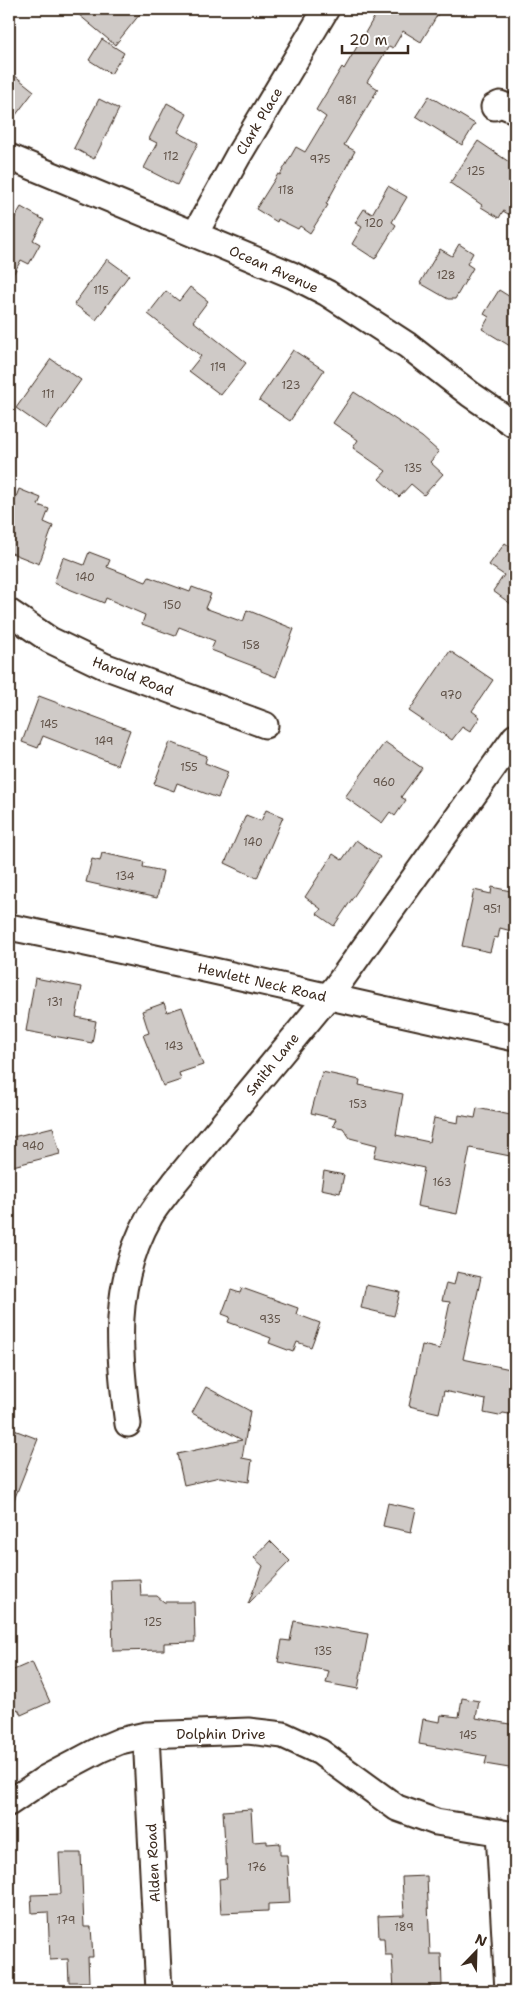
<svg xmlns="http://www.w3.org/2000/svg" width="524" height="2000" font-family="'Shantell Sans',sans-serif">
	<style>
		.building { fill: #cfcac7; stroke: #3b2a1e }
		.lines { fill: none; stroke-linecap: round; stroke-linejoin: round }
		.minor-casing { stroke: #3b2a1e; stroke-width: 29 }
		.minor { stroke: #fff; stroke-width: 25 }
		.labels { text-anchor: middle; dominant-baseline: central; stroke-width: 4; stroke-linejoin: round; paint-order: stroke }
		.number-label { font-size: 11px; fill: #605248 }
		.street-label { font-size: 14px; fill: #3b2a1e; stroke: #fff }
	</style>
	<rect width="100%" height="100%" fill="#fff"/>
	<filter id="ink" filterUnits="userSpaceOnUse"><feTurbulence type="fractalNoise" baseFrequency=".02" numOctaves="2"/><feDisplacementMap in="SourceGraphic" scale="10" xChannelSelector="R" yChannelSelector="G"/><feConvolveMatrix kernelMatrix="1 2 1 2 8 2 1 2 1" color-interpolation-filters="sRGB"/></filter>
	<g filter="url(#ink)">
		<path class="building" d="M72 9H144L115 45Z
			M379 9H441L421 42 403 31 393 48 389 46 367 82 378 89 344 145 355 151 326 204 328 205 310 233 300 226 298 229 278 219 277 222 256 209 278 174 280 175 296 147 305 152 326 117 316 110 342 67 344 69Z
			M102 39 124 53 111 74 89 60Z
			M9 71 34 91 9 124Z
			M429 96 475 124 462 145 416 116Z
			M99 99 119 109 94 159 74 148Z
			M167 103 187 114 178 132 198 143 177 185 144 168 157 143 149 139Z
			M478 141 515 166V218L503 211 499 218 481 207 482 205 450 183Z
			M388 186 407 197 392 222 396 225 375 259 352 244 362 227 355 223 364 209 372 214Z
			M21 207 44 220 33 240 40 244 29 264 21 260 9 282V228Z
			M459 244 473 253 467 264 473 268 455 299H448L420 283 440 249 452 256Z
			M107 259 129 275 96 320 74 304Z
			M190 287 208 301 193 321 246 363 221 395 189 371 201 356 148 314 166 291 179 301Z
			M499 290 515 300V349L482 329 489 317 484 314Z
			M293 350 324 370 290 421 259 400Z
			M51 359 81 380 46 429 16 408Z
			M354 392 422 437 439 452 430 462 443 474 424 495 411 484 399 497 379 479 386 471 353 448 358 440 333 423Z
			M19 489 41 498 38 505 49 509 44 522 53 526 39 564 9 552V526L14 511 11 510Z
			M505 543 515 550V607L493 591 504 575 489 565Z
			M89 552 110 560 107 567 146 582 149 577 190 592 192 587 211 594 205 608 243 622 247 610 294 629 276 677 261 671V669L211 650 215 641 179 627 175 636 142 624 145 615 106 598 104 603 54 583 63 557 84 565Z
			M450 651 493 680 472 711 480 717 470 732 462 727 452 740 409 711Z
			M39 696 130 730 117 765 43 736 38 748 22 742Z
			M170 742 207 756 205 763 228 772 218 798 177 783 174 791 154 784Z
			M385 742 422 768 401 797 406 800 395 816 390 812 382 823 345 797Z
			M266 810 283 817 257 878 225 863 246 815 261 821Z
			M356 840 380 857 334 926 317 914 321 909 305 897 333 854 342 860Z
			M102 853 144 862 143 867 163 871 157 898 86 882 92 859 100 861Z
			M492 887 515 892V932L500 928 498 938 494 937 490 952 462 946 474 890 491 894Z
			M35 978 82 987 76 1017 96 1021 92 1043 26 1031Z
			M164 1003 167 1012 182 1007 203 1065 179 1073 181 1080 163 1086 143 1035 149 1033 142 1011Z
			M322 1072 360 1080 359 1085 403 1094 396 1135 429 1142 434 1118 458 1123 459 1115 475 1118 477 1108 515 1116V1157L470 1148 457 1214 417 1206 424 1168 374 1157 377 1145 350 1138 343 1128 333 1126 336 1119 311 1113Z
			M53 1127 60 1154 9 1167V1138Z
			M324 1171 344 1175 340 1193 321 1189Z
			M457 1272 481 1277 463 1359 515 1370V1415L503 1413 499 1416 484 1413 486 1400 444 1391 439 1413 409 1406 422 1345 440 1349 450 1302 442 1301 446 1283 454 1285Z
			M366 1285 400 1292 394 1316 361 1308Z
			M242 1288 298 1308 296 1314 320 1323 311 1347 297 1342 293 1352 269 1343 271 1338 228 1322 230 1317 222 1314 231 1290 240 1293Z
			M206 1387 250 1411 242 1458 252 1460 249 1482 220 1477 184 1485 177 1454 242 1440 192 1413Z
			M9 1428 38 1439 10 1510 9 1509Z
			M388 1503 416 1509 411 1532 383 1526Z
			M270 1541 290 1561 248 1604 263 1566 254 1558Z
			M140 1579 141 1596H157L164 1602H194L195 1642 164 1643V1650L113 1651 111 1580Z
			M294 1621 368 1634 358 1689 326 1683 329 1671 278 1662 282 1640 290 1641Z
			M32 1662 50 1702 21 1715 18 1709 9 1713V1672Z
			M462 1698 479 1701 476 1718 515 1725V1769L485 1764 487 1756 419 1744 423 1719 440 1722 441 1715 459 1717Z
			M251 1809 253 1842 267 1841V1844L280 1843V1855H287L290 1903 268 1904V1911L221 1913 219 1879 227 1878 223 1811Z
			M59 1853H81L84 1927H91L93 1957H88L89 1982H69L68 1959 50 1960 48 1912 32 1913 31 1895 61 1894Z
			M427 1876 430 1954H441L442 1986 427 1987V1991H394L392 1955H385L384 1938H379L378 1916 404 1915 402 1877Z"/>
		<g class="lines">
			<g class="minor-casing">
				<path id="minor" d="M494 107 500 104 515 110
					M9 157 292 275 327 293 407 345 470 394 515 425
					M195 234 238 156 326 9
					M9 612 50 640 104 666 265 725
					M9 927C178 961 346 1002 515 1038
					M128 1424C118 1351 112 1283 150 1216 157 1204 167 1193 175 1182L336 987 515 737
					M146 1735 159 1991
					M9 1803 46 1778 101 1749 120 1741 146 1735 248 1731 283 1735 320 1752 397 1808 436 1822 515 1835
					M499 1832 508 1991"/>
			</g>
			<use href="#minor" class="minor"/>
		</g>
	</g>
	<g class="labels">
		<g class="number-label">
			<text x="347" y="100">981</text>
			<text x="171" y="156">112</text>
			<text x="320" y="159">975</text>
			<text x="476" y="171">125</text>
			<text x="286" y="190">118</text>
			<text x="374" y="223">120</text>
			<text x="446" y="275">128</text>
			<text x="101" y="290">115</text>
			<text x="218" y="367">119</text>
			<text x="291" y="385">123</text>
			<text x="48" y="394">111</text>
			<text x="413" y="468">135</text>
			<text x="85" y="577">140</text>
			<text x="172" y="605">150</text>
			<text x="251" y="645">158</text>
			<text x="451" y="695">970</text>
			<text x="49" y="724">145</text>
			<text x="104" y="741">149</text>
			<text x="189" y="767">155</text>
			<text x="384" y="782">960</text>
			<text x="253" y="842">140</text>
			<text x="125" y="876">134</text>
			<text x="492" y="909">951</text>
			<text x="55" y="1002">131</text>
			<text x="174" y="1046">143</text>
			<text x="358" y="1104">153</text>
			<text x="33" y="1146">940</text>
			<text x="442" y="1182">163</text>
			<text x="270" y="1319">935</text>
			<text x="153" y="1622">125</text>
			<text x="323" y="1651">135</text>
			<text x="468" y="1735">145</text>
			<text x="257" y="1867">176</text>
			<text x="66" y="1920">179</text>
			<text x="404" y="1927">189</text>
		</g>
		<g class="street-label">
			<text transform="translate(259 121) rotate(-59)">Clark Place</text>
			<text transform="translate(274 269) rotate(24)">Ocean Avenue</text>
			<text transform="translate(133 676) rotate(21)">Harold Road</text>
			<text transform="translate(262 982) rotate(13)">Hewlett Neck Road</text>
			<text transform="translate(272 1064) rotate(-51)">Smith Lane</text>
			<text x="221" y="1734">Dolphin Drive</text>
			<text transform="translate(153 1863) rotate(-93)">Alden Road</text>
		</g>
	</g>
	<rect width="524" height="2000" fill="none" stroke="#fff" stroke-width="30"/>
	<rect x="15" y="15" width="494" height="1970" fill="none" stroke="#3b2a1e" stroke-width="2" filter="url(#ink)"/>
	<g transform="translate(476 1952) rotate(23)" stroke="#ffffff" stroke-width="4" paint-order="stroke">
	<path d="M0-4L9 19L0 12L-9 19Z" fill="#3b2a1e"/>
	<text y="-8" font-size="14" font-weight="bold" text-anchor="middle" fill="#3b2a1e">N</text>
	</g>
	<path d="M342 45v8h66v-8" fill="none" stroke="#3b2a1e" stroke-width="2.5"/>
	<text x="349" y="45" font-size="15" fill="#3b2a1e" stroke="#ffffff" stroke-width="4" paint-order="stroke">20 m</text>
</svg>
